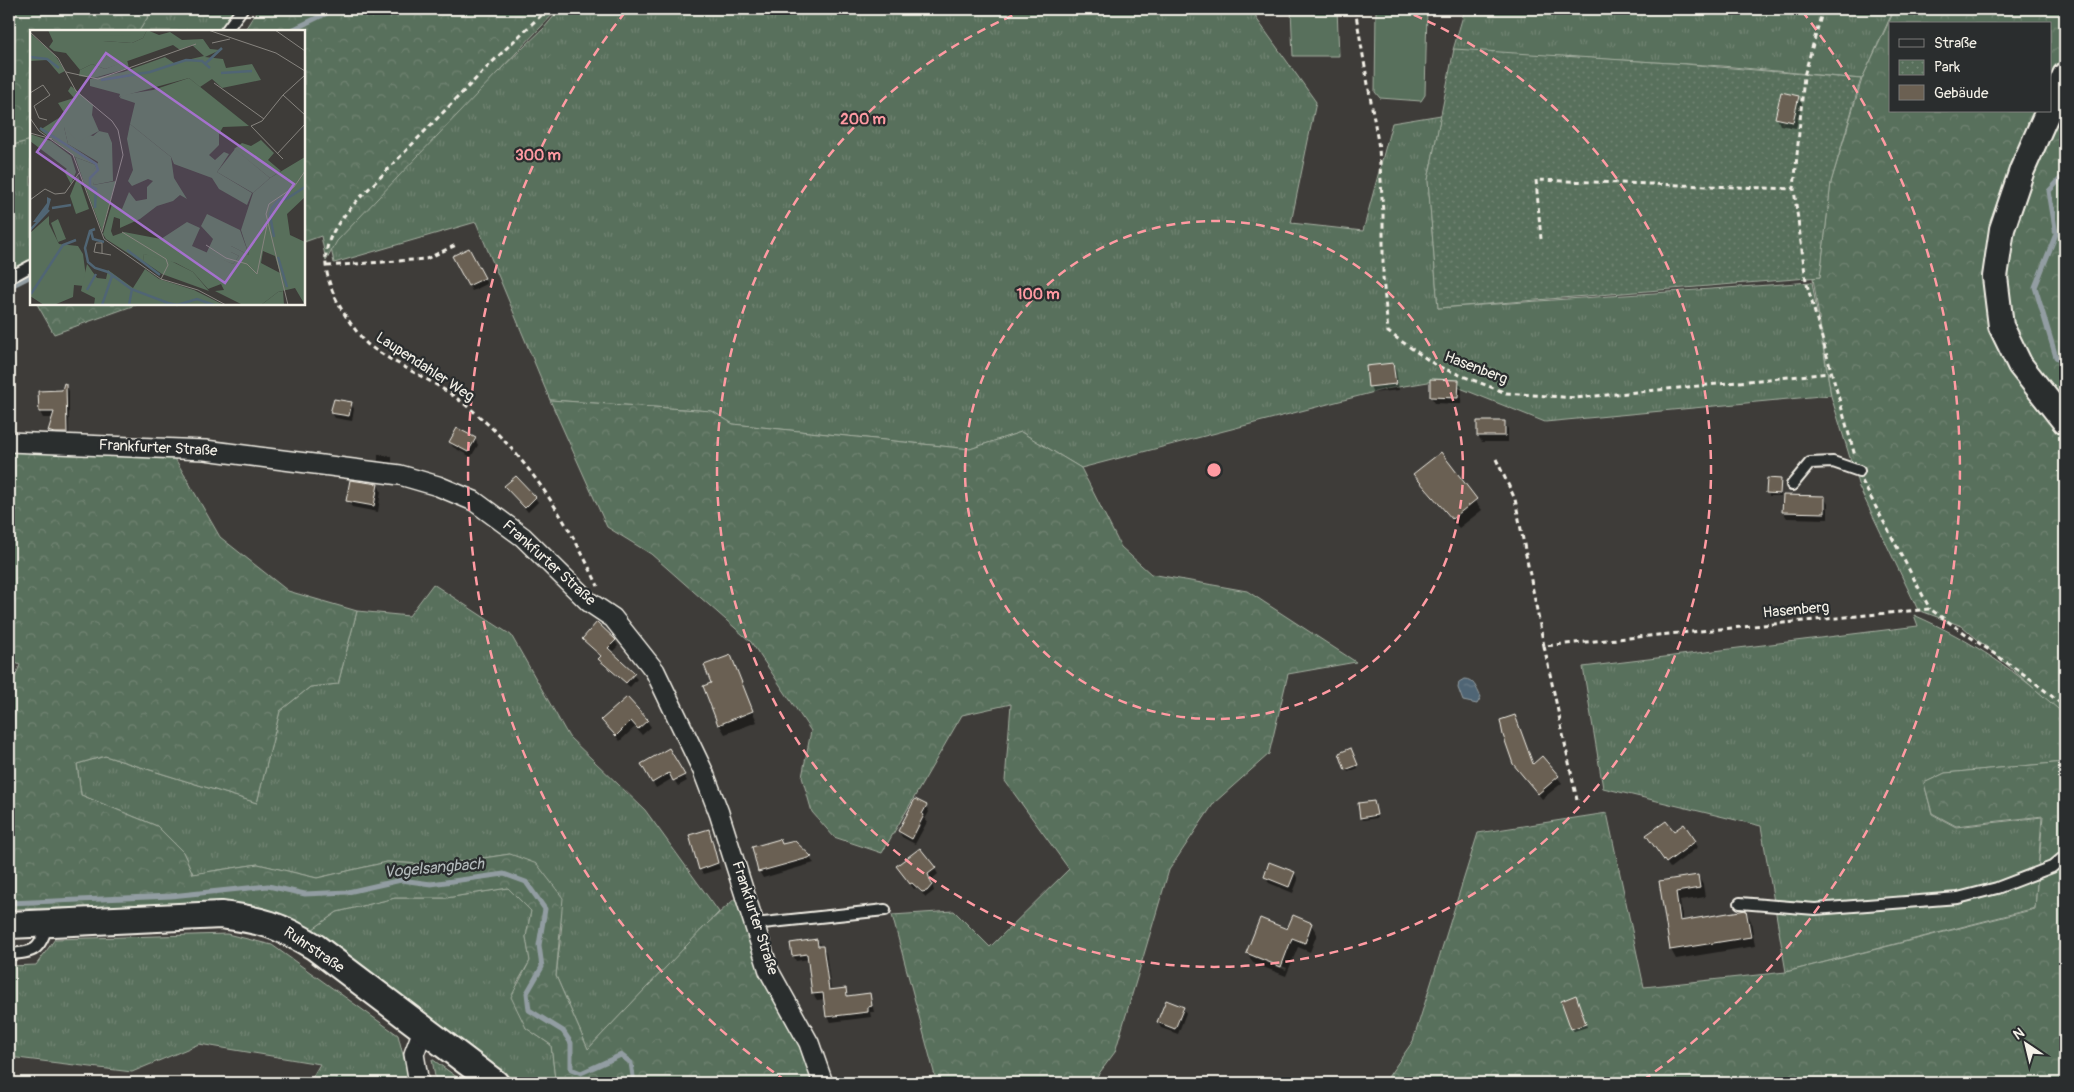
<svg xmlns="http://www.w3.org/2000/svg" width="2074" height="1092" font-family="Pangolin,sans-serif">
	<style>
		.grass { fill: url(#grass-tufts); stroke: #a6b0a2 }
		.forest { fill: url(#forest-crowns); stroke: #a6b0a2; fill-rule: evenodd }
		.park { fill: url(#park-dots); stroke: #a6b0a2 }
		.pitch { fill: #586f5b; stroke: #a6b0a2 }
		.water { fill: url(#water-ripples); stroke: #929da2 }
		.shadow { fill: #0007; fill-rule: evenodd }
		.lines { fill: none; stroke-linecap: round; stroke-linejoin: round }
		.stream { stroke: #929da2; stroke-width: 5 }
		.building { fill: #6b6052; stroke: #f4f1e8 }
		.service-casing { stroke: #f4f1e8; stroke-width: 14 }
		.minor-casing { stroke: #f4f1e8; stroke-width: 22 }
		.tertiary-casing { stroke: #f4f1e8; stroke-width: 28 }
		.secondary-casing { stroke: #f4f1e8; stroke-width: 30 }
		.path { stroke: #f4f1e8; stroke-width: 3; stroke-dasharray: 5 4; stroke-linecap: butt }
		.service { stroke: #2a2d2e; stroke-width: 10 }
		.minor { stroke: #2a2d2e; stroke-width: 19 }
		.tertiary { stroke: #2a2d2e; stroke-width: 24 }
		.secondary { stroke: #2a2d2e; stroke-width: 26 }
		.ring { fill: none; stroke: #ff9aa2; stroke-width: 2.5; stroke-dasharray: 9 6 }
		.labels { text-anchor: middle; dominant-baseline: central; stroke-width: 4.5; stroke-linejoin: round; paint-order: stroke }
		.street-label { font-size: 15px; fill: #f4f1e8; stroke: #2a2d2e }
		.water-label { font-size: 16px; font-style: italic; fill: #b2b9ba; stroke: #2a2d2e }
		.inset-river { fill: none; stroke: #506574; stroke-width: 2.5 }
		.inset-road { fill: none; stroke: #87847f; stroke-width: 1 }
		.view { fill: #a571cd; fill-opacity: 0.15; stroke: #a571cd; stroke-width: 2.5 }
		.inset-edge { fill: none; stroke: #f4f1e8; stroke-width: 2.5 }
		.centre { fill: #ff9aa2; stroke: #2a2d2e; stroke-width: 2.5 }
		.ring-label { font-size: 15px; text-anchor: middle; font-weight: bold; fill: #ff9aa2; stroke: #2a2d2e; stroke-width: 4.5; stroke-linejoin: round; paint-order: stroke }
	</style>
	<defs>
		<pattern id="grass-tufts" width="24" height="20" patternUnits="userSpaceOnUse" patternTransform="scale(1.25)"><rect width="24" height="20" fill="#586f5b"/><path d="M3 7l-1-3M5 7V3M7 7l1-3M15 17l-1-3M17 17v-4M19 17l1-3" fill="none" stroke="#718473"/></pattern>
		<pattern id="forest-crowns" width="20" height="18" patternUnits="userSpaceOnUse" patternTransform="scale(1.25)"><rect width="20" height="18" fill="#586f5b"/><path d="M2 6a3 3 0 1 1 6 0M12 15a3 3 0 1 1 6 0" fill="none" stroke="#718473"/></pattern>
		<pattern id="park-dots" width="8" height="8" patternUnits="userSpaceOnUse" patternTransform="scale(1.25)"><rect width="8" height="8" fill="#586f5b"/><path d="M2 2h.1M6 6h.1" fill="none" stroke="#718473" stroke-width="1.8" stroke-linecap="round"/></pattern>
		<pattern id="water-ripples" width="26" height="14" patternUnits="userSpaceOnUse" patternTransform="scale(1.25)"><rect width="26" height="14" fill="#506574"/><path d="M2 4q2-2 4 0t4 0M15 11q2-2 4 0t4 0" fill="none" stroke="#6a7c88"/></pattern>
	</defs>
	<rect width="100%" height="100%" fill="#3e3c39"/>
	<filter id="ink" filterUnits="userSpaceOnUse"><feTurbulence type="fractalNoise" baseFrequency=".02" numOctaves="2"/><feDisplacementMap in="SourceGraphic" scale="10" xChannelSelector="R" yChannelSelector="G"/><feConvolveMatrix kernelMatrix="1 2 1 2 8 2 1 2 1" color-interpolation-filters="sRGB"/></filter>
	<g filter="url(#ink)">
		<path class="grass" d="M153 9H239L223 31H139Z
			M560 9H1256V18L1316 102 1291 223 1363 231 1392 123 1441 115 1428 180 1438 308 1812 282 1831 395 1545 422 1440 380 1386 389 1081 468 1021 432 970 449 733 424 712 411 550 400 476 222 334 263 328 233 544 28Z
			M1465 9H1894L1862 79 1722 66 1453 50Z
			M31 140V259L9 270V146Z
			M433 584 511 635 569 737 645 810 719 912 588 1049 556 976 562 924 510 854 437 865 387 862 317 878 258 864 193 874 183 852 157 826 81 795 77 764 105 756 257 803 280 711 310 687 338 684 357 611 409 616Z
			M1914 615C1973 641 2018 672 2065 715V762L1945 773 1924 783 1932 814 1956 827 2042 817 2035 908 1786 972 1761 826 1603 788 1583 667 1918 626Z
			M508 888 531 911 526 937 530 961 517 983 526 1028 551 1045 555 1079 552 1083H518L313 929 337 912 395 898H446Z
			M227 934 272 945 398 1035 410 1083H309L320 1064 199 1044 132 1072 9 1057V966L36 965 55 939Z
			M432 1059 465 1083H436Z"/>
		<path class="forest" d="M9 9H153L139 31H31V140L9 146Z
			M258 9H558L337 241 326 261 321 236 304 242V31H244Z
			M1895 9H2065V715L1962 626 1918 610 1859 487 1831 396 1813 278 1820 277 1831 182 1862 79ZM1890 24H2050V111H1890Z
			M37 304H138L54 334Z
			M550 400 712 411 733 424 970 449 1021 432 1081 468 1121 547 1151 574 1247 591 1356 662 1288 674 1269 754 1214 803 1169 870 1115 1052 1092 1083H887L935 1076 892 915 954 911 990 947 1069 869 1005 781 1011 704 962 715 882 853 834 837 812 812 802 777 811 731 751 642 651 554 607 527Z
			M9 446 173 455 220 537 288 591 357 611 338 684 310 687 280 711 257 803 105 756 77 764 81 795 157 826 183 852 193 874 258 864 317 878 387 862 437 865 510 854 537 864 563 898 556 976 588 1049 707 924 739 895 815 1083H552L555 1079 551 1045 526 1028 511 997 530 961 526 937 531 911 508 888 446 898H395L337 912 313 929 275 912 228 904 9 909V692L20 665 9 660Z
			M2065 762V1083H1384L1413 1041 1478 833 1607 813 1644 987 1786 972 2035 909 2043 816 1956 826 1932 813 1924 783 1945 773Z"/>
		<path class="park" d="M1454 49 1685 64 1861 79 1831 182 1820 277 1438 308 1428 180Z"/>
		<path class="pitch" d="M1291 9H1337L1339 56H1293Z
			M1376 9H1427L1425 95 1421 101 1380 98 1375 92Z"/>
		<path class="water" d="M1464 679C1474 679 1476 688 1481 697L1477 704 1463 701 1458 688 1459 682Z"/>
		<path class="shadow" d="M1798 97 1802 104 1796 128 1780 125 1777 118Z
			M472 256 487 284 472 291 469 285Z
			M1393 364 1396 371 1399 390 1373 393 1370 386Z
			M1458 381 1462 387 1461 404 1435 403 1431 397Z
			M65 385 69 391V438L53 436 50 431 54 418H43L40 412V392H63Z
			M351 403 354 409 352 421 335 418 332 413Z
			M1504 422 1508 429V442H1482L1478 436Z
			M475 439 478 445 471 457 453 447 450 442Z
			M378 454 392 457V465L378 463Z
			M1440 454 1482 510 1459 528 1421 484 1415 474Z
			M1768 479 1780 480 1781 496H1769Z
			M378 485 381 491 378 512 352 507 348 501Z
			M506 486 535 498 538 502 528 512Z
			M1824 497 1828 504V519L1787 518 1783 512Z
			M583 639 615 641 618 646 611 653 637 679 630 687 603 664 601 658Z
			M730 657 757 722 725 734 719 724Z
			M1515 716 1534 765 1542 758 1562 783 1542 799 1514 762Z
			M603 720 647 721 651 727 642 735 635 727 620 741Z
			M668 749 687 781 678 786 673 778 656 788 643 765Z
			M1352 752 1358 768 1348 772 1347 769Z
			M1374 802 1377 818 1363 820 1361 818Z
			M926 806 929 812 925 819 927 822 915 844 902 837 899 831Z
			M1684 826 1698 847 1670 868 1651 841 1673 833Z
			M708 831 720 869 703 874 700 869Z
			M795 842 814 863 763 878 759 871 783 845Z
			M1270 864 1295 873 1298 880 1293 893 1269 883 1265 877Z
			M935 869 938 874 931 880 934 891 926 897 916 888 914 889 901 872Z
			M1698 876 1703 885 1705 897 1680 901 1683 921 1746 912 1751 921 1755 946 1676 959 1671 950 1660 882Z
			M1311 924 1317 934 1310 952 1298 947 1286 976 1253 963 1247 953 1288 931ZM1254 955 1287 968 1286 970 1254 957Z
			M817 940 826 953 831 991 845 990 849 998 870 995 874 1012H870L871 1017 831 1022 827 1016 825 999 817 1000 813 994 809 959 796 961 793 955Z
			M1577 1000 1587 1027 1574 1031 1572 1029Z
			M1183 1008 1186 1013 1178 1034 1161 1028 1158 1022Z"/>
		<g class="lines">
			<path class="stream" d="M290 31 335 9
				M2065 174 2049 191 2056 234 2035 287 2056 357 2065 364
				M9 287 31 276
				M9 903 171 896 268 886 305 894 348 892 401 880 431 884 504 874 526 882 545 909 539 945 542 967 527 993 529 1010 563 1031 571 1043V1069L581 1073 621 1055 631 1063 634 1083"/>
		</g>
		<path class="building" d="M1781 92 1799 96 1793 122 1775 118Z
			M469 248 485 278 468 286 452 256Z
			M1393 363 1396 384 1368 387 1366 366Z
			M1430 379 1459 380 1458 398 1430 397Z
			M64 383 66 384 67 433H54L48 431 54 412H39L38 391 62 390Z
			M334 399 352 402 349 416 330 413Z
			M1477 421H1505V436H1477Z
			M457 428 476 438 468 452 449 442Z
			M1441 452 1477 499 1452 519 1413 474Z
			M516 476 536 497 525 508 504 486Z
			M1767 478 1781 479 1780 494 1766 493Z
			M350 480 378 484 374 506 346 501Z
			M1783 495 1825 496V513L1782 512Z
			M597 622 616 640 608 648 635 673 626 683 598 659 601 656 582 639Z
			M731 655 753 711 718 725 703 686 711 683 704 665Z
			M627 697 648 720 638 729 631 721 616 736 601 720Z
			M1515 715 1533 764 1542 756 1559 776 1538 794 1513 764 1503 735 1500 720Z
			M669 748 685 775 673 781 669 773 652 783 641 764Z
			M1351 748 1358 765 1345 770 1339 753Z
			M915 799 927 805 922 814 924 815 912 839 898 831Z
			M1374 801 1377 815 1360 818 1358 803Z
			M1666 821 1674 831 1684 824 1696 841 1666 863 1646 835Z
			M709 829 718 863 699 870 689 835Z
			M780 839 782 844 795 841 812 857 758 872 752 847Z
			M920 848 936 868 928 874 932 885 927 891 922 892 912 883 910 884 896 866Z
			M1269 862 1295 872 1289 887 1264 877Z
			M1698 875 1700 888 1676 892 1680 921 1746 910 1751 937 1670 950 1659 881Z
			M1293 915 1312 923 1305 943 1292 938 1281 967 1246 953 1260 918 1287 929Z
			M817 939 818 946H823L829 990 846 988 847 996 870 993 872 1006 868 1007V1012L826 1017 823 993 812 994 807 954 792 956 790 943Z
			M1576 995 1586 1024 1571 1029 1561 1001Z
			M1166 1000 1184 1007 1175 1029 1157 1022Z"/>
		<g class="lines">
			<g class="service-casing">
				<path id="service" d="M226 31 242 9
					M9 278 31 266
					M1792 485 1810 463 1833 462 1859 471
					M1740 903 1815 909 1958 898 1997 888 2052 867 2065 856
					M754 924 885 910
					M9 954C36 952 38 951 48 925"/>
			</g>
			<g class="minor-casing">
				<path id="minor" d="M9 442 205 450 400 475 438 486 474 501 523 537 589 602 613 618 655 671 703 771 719 813 769 971 809 1043 823 1083
					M419 1083 414 1054 423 1030"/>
			</g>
			<g class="tertiary-casing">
				<path id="tertiary" d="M2050 107 2065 75
					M2048 111 2022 170 2002 229 1995 277 2001 326 2020 365 2065 422"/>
			</g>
			<g class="secondary-casing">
				<path id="secondary" d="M9 925 221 915C262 920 279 925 315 947L495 1083"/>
			</g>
			<path class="path" d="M548 9C494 58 443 113 392 165 373 186 339 214 329 241 316 277 345 319 367 344 394 364 427 377 455 397 519 443 565 515 598 586
				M1355 9 1379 148 1383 213V277L1388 332 1437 366 1506 393 1576 398 1830 373
				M1823 9 1804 76 1794 189 1806 281 1855 456
				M1541 239 1536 180 1794 189
				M327 266 426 259 456 245
				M1496 459 1515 499 1544 646 1930 609 2032 680 2065 707
				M1862 481 1930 609
				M1544 646 1577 800"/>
			<use href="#service" class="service"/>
			<use href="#minor" class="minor"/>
			<use href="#tertiary" class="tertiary"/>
			<use href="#secondary" class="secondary"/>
		</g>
	</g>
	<g class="ring">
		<circle cx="1214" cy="470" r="249"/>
		<path d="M1400 9A497 497 0 1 1 1028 9"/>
		<path d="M786 1081A746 746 0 0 1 626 11M1802 11A746 746 0 0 1 1642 1081"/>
	</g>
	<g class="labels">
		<g class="street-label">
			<text transform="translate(425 367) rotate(33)">Laupendahler Weg</text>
			<text transform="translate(1476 368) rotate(21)">Hasenberg</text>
			<text transform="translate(158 448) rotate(3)">Frankfurter Straße</text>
			<text transform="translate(549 563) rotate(42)">Frankfurter Straße</text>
			<text transform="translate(1796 610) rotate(-5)">Hasenberg</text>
			<text transform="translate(755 918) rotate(72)">Frankfurter Straße</text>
			<text transform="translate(314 950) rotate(34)">Ruhrstraße</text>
		</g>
		<g class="water-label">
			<text transform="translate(434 868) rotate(-5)">Vogelsangbach</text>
		</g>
	</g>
	<g transform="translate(30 30)">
		<rect width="275" height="275" fill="#3e3c39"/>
		<path d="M101 0H117L113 8 102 13 73 11 72 5H101ZM97 30 99 38 64 48 49 46 50 40 62 34 75 39ZM159 48 219 96 193 97 189 104V115L179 125 185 130 194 122 199 124 187 142 222 163 217 175 189 159 182 148 144 134 141 127 100 94 105 73 90 68 91 65 123 60ZM34 97 63 106 69 101 78 103 82 113 83 151 63 155 68 132 38 114ZM0 104 21 111 41 126 46 142 41 154 34 141 37 139 0 111ZM231 110 244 123 238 130 251 141 240 148 204 119 212 113 221 116ZM45 127 66 135 58 156H55ZM48 146 59 179 46 184 40 166ZM177 184 210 200 219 225 201 216V222L209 226 203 234 176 224 183 209 171 196ZM19 186V194L29 214 48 216 53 224 56 247 54 256 44 255 43 267 24 275H14L0 266V203ZM114 224 131 226 163 242 179 261 132 244 113 231ZM253 261 254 275H231L248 262Z" fill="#586f5b"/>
		<path d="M18 0H101V5L73 6V11L102 13 113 8 117 0 129 5 140 2 152 10 173 9 180 19 190 20 175 27 193 29 196 38 222 34 231 50 192 58 182 49 170 57 159 48 89 67 90 64 60 56V49L93 42 135 27 144 33 174 26 162 15 150 20 143 15 75 39 62 34 50 40 36 23 24 21 19 17 23 11ZM0 3 25 25 35 41 29 44 17 30 0 31ZM41 56 63 75 62 85 69 101 48 112 34 97 38 114 70 135 63 155 86 151 72 201 55 156 66 135 45 127 10 100 35 84 28 73 44 68 38 61ZM100 94 141 127 144 148 157 169 150 165 143 171 127 176 110 189 90 198V189L84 187 81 201 83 206 94 202 131 209 157 192 170 198 162 216 203 234 209 226 201 222V216L219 225 211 200 223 163 240 148 275 127V167L257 184 260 205 275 212V275L265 258 248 262 231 275H213L185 261 194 260 191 254 178 259 163 242 146 233 114 224 113 233 76 209 73 204 82 174 92 179 99 162 106 171 117 169V157L123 151 118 149 102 156 98 151 103 140 97 109ZM233 221 245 226 250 243 231 233ZM57 234 67 248 76 249 78 240 103 258 115 239 129 249 164 260 194 275H64L65 268 51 261Z" fill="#586f5b" fill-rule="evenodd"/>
		<path d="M205 119 240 148 223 163 187 142Z" fill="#586f5b"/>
		<path d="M28 189 36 209 28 212 21 193Z" fill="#586f5b"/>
		<path d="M17 167 21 169 18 180 9 192H3L17 173Z" fill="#506574"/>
		<path class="inset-river" d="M0 27 17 29 29 38M176 33 192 18M191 43 222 41M71 50 120 42 156 30 172 31 180 38M10 98 66 134 68 140 60 148V156L66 159 65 178M22 178 41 175M65 199 60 201 55 218 58 232 65 238 78 242 101 259 138 273 147 275 167 269 184 275M0 200 19 180M61 201 63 209 74 212M244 207 240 185 242 178 249 170 256 169 275 157M97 220 130 245M248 227 257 257M57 260 66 244M1 264 33 215 46 210M72 275 82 246M99 275 102 259"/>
		<path class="inset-road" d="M178 0 246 23 275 41M245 0 275 21M0 2 28 28 46 61 82 91 88 100 93 125 72 202M182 13 200 9M36 42 68 49 166 14M184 53 234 89M0 63 13 55 20 65 4 76 9 88 17 90M253 65 275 85M0 88 9 101 43 125 74 209 131 249 168 260 196 275M0 103 22 109M247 124 275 94M253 129 221 96 232 91 253 65 275 45M0 170 15 159 25 164 35 163 49 143M92 202 136 229 138 235 131 249M176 215 196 228 217 234 227 244 237 195M72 223V213H66L64 222 81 225M258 275 236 184 239 174 264 157 275 141"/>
		<path class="view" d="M76 23 264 154 195 253 7 122Z"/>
		<rect width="275" height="275" class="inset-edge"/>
	</g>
	<circle cx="1214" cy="470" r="8" class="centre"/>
	<g class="ring-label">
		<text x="863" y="124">200 m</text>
		<text x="538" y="160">300 m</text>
		<text x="1038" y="299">100 m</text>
	</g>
	<rect width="2074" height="1092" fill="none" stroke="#2a2d2e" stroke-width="30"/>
	<rect x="15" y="15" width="2044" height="1062" fill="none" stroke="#f4f1e8" stroke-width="2" filter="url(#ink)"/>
	<rect x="1889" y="22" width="162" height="90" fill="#2a2d2e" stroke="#7b7b78"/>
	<rect x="1899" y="39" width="25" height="8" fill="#2a2d2e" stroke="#7b7b78"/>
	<text x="1934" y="48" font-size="15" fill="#f4f1e8">Straße</text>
	<rect x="1899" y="60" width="25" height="15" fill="url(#park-dots)" stroke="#7b7b78"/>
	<text x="1934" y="72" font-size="15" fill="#f4f1e8">Park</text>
	<rect x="1899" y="85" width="25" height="15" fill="#6b6052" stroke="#7b7b78"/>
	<text x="1934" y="98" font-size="15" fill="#f4f1e8">Gebäude</text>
	<g transform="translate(2026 1044) rotate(325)" stroke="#2a2d2e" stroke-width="4" paint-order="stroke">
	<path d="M0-4L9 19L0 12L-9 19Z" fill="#f4f1e8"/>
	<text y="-8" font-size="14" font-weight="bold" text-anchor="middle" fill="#f4f1e8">N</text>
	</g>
</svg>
